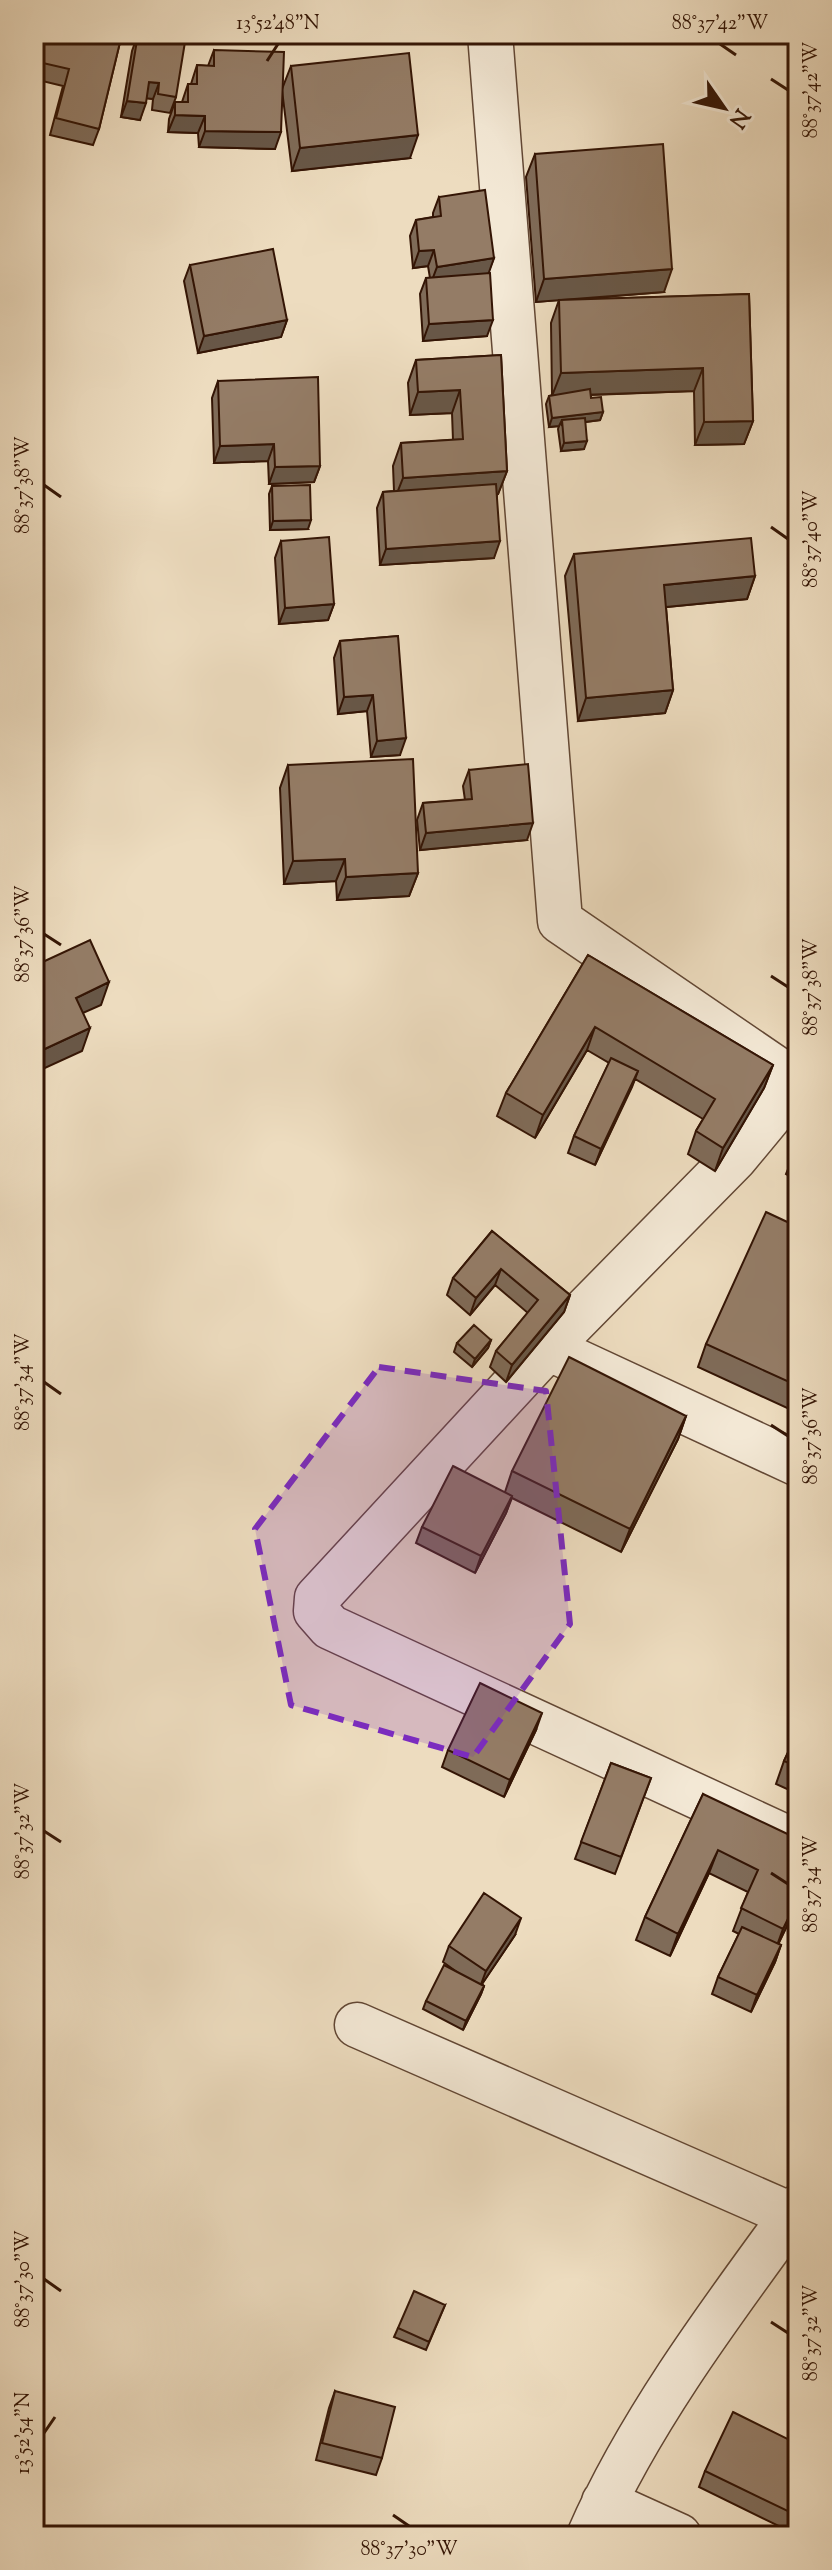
<svg xmlns="http://www.w3.org/2000/svg" width="832" height="2570" font-family="'Sorts Mill Goudy',serif">
	<style>
		.lines { fill: none; stroke-linecap: round; stroke-linejoin: round }
		.minor-casing { stroke: #624734; stroke-width: 47 }
		.minor { stroke: #f3e8d5; stroke-width: 44 }
		.wall { fill: #7f6b58; stroke: #341505; stroke-width: 2 }
		.shaded-wall { fill: #685747; stroke: #341505; stroke-width: 2 }
		.building { fill: #947c66; stroke: #341505; stroke-width: 2 }
		.marked { fill: #7b2cbf; fill-opacity: 0.2; stroke: #7b2cbf; stroke-width: 6; stroke-dasharray: 16 10; stroke-linejoin: round }
		.ticks { fill: none; stroke: #341505; stroke-width: 3 }
		.neatline { fill: none; stroke: #341505; stroke-width: 3 }
		.ticks-label { font-size: 20px; text-anchor: middle; fill: #341505 }
	</style>
	<rect width="100%" height="100%" fill="#eddcbf"/>
	<filter id="stains"><feTurbulence type="fractalNoise" baseFrequency=".0025" numOctaves="4"/><feColorMatrix values="0 0 0 0 .2 0 0 0 0 .09 0 0 0 0 .02 0 0 0 .5 -.17"/></filter>
	<radialGradient id="worn" r=".72"><stop offset=".6" stop-color="#630" stop-opacity="0"/><stop offset="1" stop-color="#630" stop-opacity=".3"/></radialGradient>
	<g class="lines">
		<g class="minor-casing">
			<path id="minor" d="M490 34 560 921 797 1083
				M798 1082 735 1158 548 1348 317 1598 316 1611 330 1627 798 1843
				M548 1348 798 1464
				M357 2025 798 2218
				M604 2502 679 2536
				M589 2536C639 2421 724 2308 798 2207"/>
		</g>
		<use href="#minor" class="minor"/>
	</g>
	<path class="wall" d="M35 34H122L99 129 93 145 50 135 63 86 34 79V39Z
		M138 34 176 97 170 113 152 110 153 99 146 98 140 120 121 117 132 51Z
		M214 50 282 89 291 66 410 158 292 171 282 90 275 149 199 147 198 133 168 132 169 119 175 102H182L188 84H191L197 65 208 66Z
		M535 154 664 292 567 300 749 294 753 421 744 444 695 445 694 391 591 395V398L603 412 600 420 585 422 584 449 561 451 558 429 559 426 549 427 546 404 549 396 552 395 551 323 559 300 536 302 526 177Z
		M439 197 494 258 488 273 487 336 423 341 420 294 426 278H430L428 266 413 268 410 236 416 220 433 217V213Z
		M190 265 287 320 281 337 198 353 184 281Z
		M501 355 507 471 498 494H497L494 558 380 565 377 508 383 492 394 491 393 466 401 443 453 440 452 413 410 415 408 383 416 360Z
		M218 381 320 466 314 482 269 484 268 461 214 463 212 398Z
		M272 486 308 529 270 530 269 494Z
		M281 541 334 604 328 620 279 624 275 558Z
		M574 554 755 576 747 599 666 607 673 690 665 713 578 721 565 576Z
		M398 636 400 755 371 757 367 711 338 714 334 658 340 641Z
		M288 765 418 873 409 896 337 900 336 881 284 884 280 788Z
		M469 770 527 840 420 850 417 820 423 803 465 800 463 786Z
		M588 955 773 1065 764 1088 715 1171 688 1154 696 1131 703 1119 635 1079 595 1165 568 1153 574 1136 609 1063 587 1050 535 1138 497 1116 506 1093Z
		M798 1145V1181L786 1174Z
		M798 1227V1413L698 1367 706 1344Z
		M492 1231 570 1295 564 1312 506 1382 490 1367 496 1351 528 1313 495 1285 470 1315 447 1295 453 1278Z
		M491 1340 488 1348 472 1367 454 1352 457 1343Z
		M686 1416 678 1439 621 1552 512 1498 506 1513 475 1573 416 1543 422 1527 505 1492 512 1471Z
		M536 1730 504 1797 442 1767 448 1750Z
		M798 1731V1794L776 1784 784 1761Z
		M611 1763 651 1778 615 1874 575 1859Z
		M703 1794 798 1903 778 1944 781 1945 775 1962 751 2012 712 1994 718 1977 739 1934 733 1931 748 1892 709 1873 670 1956 636 1940 645 1917Z
		M515 1935 482 1984 484 1986 481 1994 463 2030 423 2009 426 2001 457 1972 443 1962 449 1946Z
		M445 2305 426 2350 394 2337 398 2328Z
		M335 2391 382 2458 376 2475 316 2460 329 2408Z
		M798 2444V2522L793 2533 699 2487 705 2471Z"/>
	<path class="shaded-wall" d="M149 82 159 83 153 99 143 98Z
		M127 101 146 103 140 120 121 117Z
		M175 115 205 116 198 133 168 132Z
		M205 131 281 132 275 149 199 147Z
		M418 135 410 158 292 171 300 148Z
		M434 250 428 266 413 268 419 251Z
		M494 258 488 275 431 283 437 267Z
		M672 269 664 292 536 302 544 279Z
		M287 320 281 337 198 353 204 336Z
		M493 320 487 336 423 341 429 324Z
		M703 368 694 391 552 396 561 373Z
		M460 390 452 413 410 415 418 392Z
		M603 412 600 420 562 425V420L559 426 549 427 552 418Z
		M753 421 744 444 695 445 704 422Z
		M587 441 584 449 561 451 564 443Z
		M274 444 268 461 214 463 220 446Z
		M320 466 314 482 269 484 275 467Z
		M507 471 498 494 394 501 403 478Z
		M311 520 308 529 270 530 273 521Z
		M500 541 494 558 380 565 386 549Z
		M755 576 747 599 656 608 664 585Z
		M334 604 328 620 279 624 285 608Z
		M673 690 665 713 578 721 586 698Z
		M373 695 367 711 338 714 344 697Z
		M406 738 400 755 371 757 377 741Z
		M533 823 527 840 420 850 426 833Z
		M345 859 336 881 284 884 293 861Z
		M418 873 409 896 337 900 346 877Z
		M109 982 101 1005 67 1020 76 998Z
		M595 1027 587 1050 535 1138 543 1115Z
		M90 1028 82 1051 34 1073V1054Z
		M773 1065 764 1088 715 1171 723 1148Z
		M638 1071 632 1087 595 1165 601 1149Z
		M41 1147 35 1164H34V1151Z
		M501 1269 495 1285 470 1315 476 1298Z
		M570 1295 564 1312 506 1382 512 1365Z
		M491 1340 488 1348 472 1367 475 1359Z
		M686 1416 678 1439 621 1552 630 1529Z
		M512 1496 506 1513 475 1573 481 1556Z
		M542 1713 536 1730 504 1797 510 1780Z
		M718 1850 709 1873 670 1956 678 1934Z
		M798 1898V1903L775 1951 783 1929Z
		M521 1918 515 1935 480 1987 486 1971Z
		M781 1945 775 1962 751 2012 757 1995Z
		M484 1986 481 1994 463 2030 466 2021Z"/>
	<path class="building" d="M37 34H122L99 129 56 118 69 69 34 61V48Z
		M138 34 185 42 176 97 158 94 159 83 149 82 146 103 127 101Z
		M214 50 284 52 281 132 205 131V116L175 115V102H188V84H197V65L214 66Z
		M409 53 418 135 300 148 291 66Z
		M663 144 672 269 544 279 535 154Z
		M485 190 494 258 437 267 434 250 419 251 416 220 441 216 439 197Z
		M273 249 287 320 204 336 190 265Z
		M490 273 493 320 429 324 426 278Z
		M749 294 753 421 704 422 703 368 561 373 559 300Z
		M501 355 507 471 403 478 401 443 463 439 460 390 418 392 416 360Z
		M318 377 320 466 275 467 274 444 220 446 218 381Z
		M590 389 591 398 601 397 603 412 552 418 549 396Z
		M585 418 587 441 564 443 562 420Z
		M496 484 500 541 386 549 383 492Z
		M310 485 311 520 273 521 272 486Z
		M329 537 334 604 285 608 281 541Z
		M751 538 755 576 664 585 673 690 586 698 574 554Z
		M398 636 406 738 377 741 373 695 344 697 340 641Z
		M413 759 418 873 346 877 345 859 293 861 288 765Z
		M528 764 533 823 426 833 423 803 472 799 469 770Z
		M90 940 109 982 76 998 90 1028 34 1054V966Z
		M588 955 773 1065 723 1148 696 1131 715 1099 595 1027 543 1115 506 1093Z
		M611 1058 638 1071 601 1149 574 1136Z
		M34 1133 41 1147 34 1151Z
		M766 1212 798 1227V1386L706 1344Z
		M492 1231 570 1295 512 1365 496 1351 538 1300 501 1269 476 1298 453 1278Z
		M474 1325 491 1340 475 1359 457 1343Z
		M569 1357 686 1416 630 1529 512 1471Z
		M453 1466 512 1496 481 1556 422 1527Z
		M480 1683 542 1713 510 1780 448 1750Z
		M798 1731V1767L784 1761Z
		M611 1763 651 1778 621 1857 581 1842Z
		M703 1794 798 1839V1898L783 1929 741 1908 758 1870 718 1850 678 1934 645 1917Z
		M484 1893 521 1918 486 1971 449 1946Z
		M742 1927 781 1945 757 1995 718 1977Z
		M444 1965 484 1986 466 2021 426 2001Z
		M414 2291 445 2305 429 2342 398 2328Z
		M335 2391 395 2407 382 2458 322 2443Z
		M733 2412 798 2444V2516L705 2471Z"/>
	<path class="marked" d="M379 1367 546 1391 570 1624 473 1757 291 1705 255 1529Z"/>
	<path class="ticks" d="M720 44 736 55M267 61 278 44M771 79 788 90M44 485 61 497M771 527 788 539M44 934 61 945M771 976 788 987M44 1382 61 1394M771 1425 788 1436M44 1831 61 1842M771 1873 788 1884M44 2279 61 2291M771 2322 788 2333M44 2433 55 2417M393 2515 409 2526"/>
	<rect width="832" height="2570" fill="none" stroke="#eddcbf" stroke-width="88"/>
	<g transform="translate(724 108) rotate(124)" stroke="#f3e8d5" stroke-width="6" paint-order="stroke">
	<path d="M0-6L14 30L0 20L-14 30Z" fill="#341505"/>
	<text y="-12" font-size="22" font-weight="bold" text-anchor="middle" fill="#341505">N</text>
	</g>
	<rect x="44" y="44" width="744" height="2482" class="neatline"/>
	<g class="ticks-label">
		<text x="278" y="29">13°52'48"N</text>
		<text x="720" y="29">88°37'42"W</text>
		<text transform="translate(810 90) rotate(-90)" y="7">88°37'42"W</text>
		<text transform="translate(22 485) rotate(-90)" y="7">88°37'38"W</text>
		<text transform="translate(810 539) rotate(-90)" y="7">88°37'40"W</text>
		<text transform="translate(22 934) rotate(-90)" y="7">88°37'36"W</text>
		<text transform="translate(810 987) rotate(-90)" y="7">88°37'38"W</text>
		<text transform="translate(22 1382) rotate(-90)" y="7">88°37'34"W</text>
		<text transform="translate(810 1436) rotate(-90)" y="7">88°37'36"W</text>
		<text transform="translate(22 1831) rotate(-90)" y="7">88°37'32"W</text>
		<text transform="translate(810 1884) rotate(-90)" y="7">88°37'34"W</text>
		<text transform="translate(22 2279) rotate(-90)" y="7">88°37'30"W</text>
		<text transform="translate(810 2333) rotate(-90)" y="7">88°37'32"W</text>
		<text transform="translate(22 2433) rotate(-90)" y="7">13°52'54"N</text>
		<text x="409" y="2555">88°37'30"W</text>
	</g>
	<rect width="100%" height="100%" filter="url(#stains)"/>
	<rect width="100%" height="100%" fill="url(#worn)"/>
</svg>
